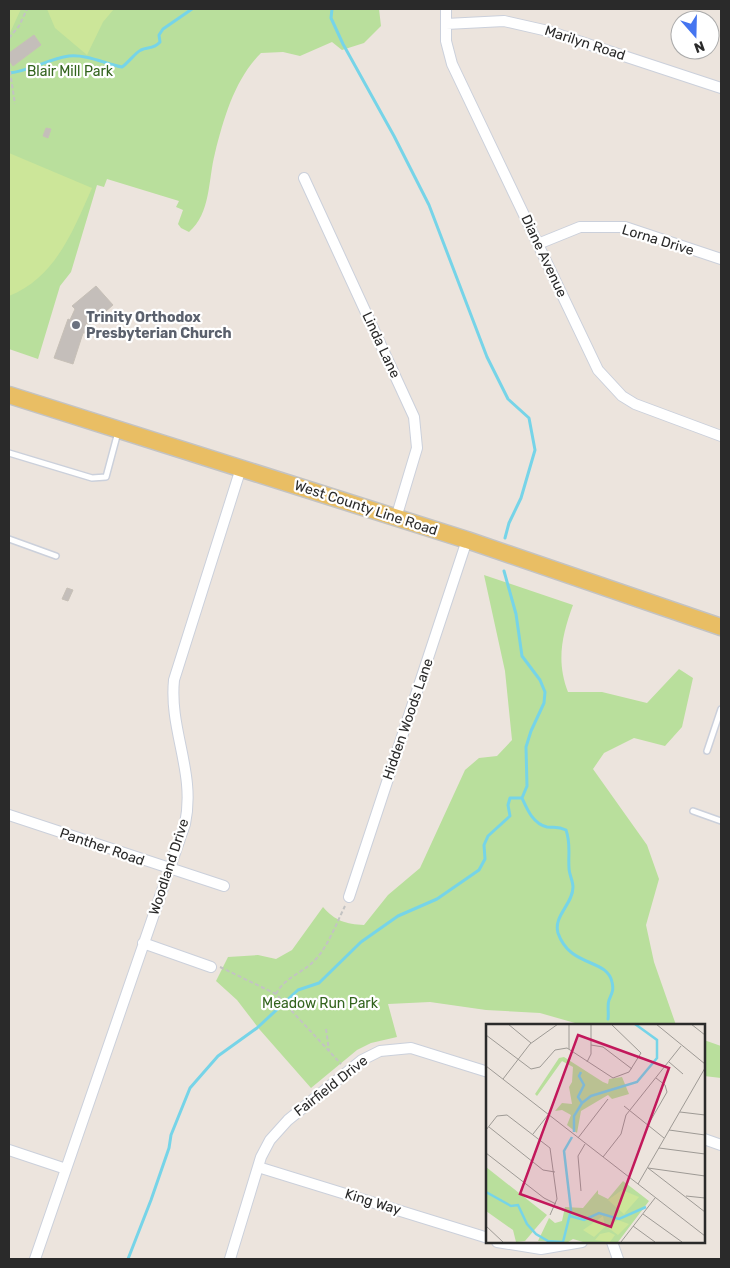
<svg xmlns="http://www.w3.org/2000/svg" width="730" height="1268" font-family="Rubik,sans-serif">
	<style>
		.green { fill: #b9df9c }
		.pitch { fill: #cce699 }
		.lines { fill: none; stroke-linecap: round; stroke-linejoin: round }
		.stream { stroke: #76d4e8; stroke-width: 3 }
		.building { fill: #c4beba; stroke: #c7c0b7 }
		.service-casing { stroke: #cbd0db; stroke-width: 8 }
		.minor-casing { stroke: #cbd0db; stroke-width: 12 }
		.primary-casing { stroke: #c3c3c3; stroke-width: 19 }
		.path { stroke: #c3c3c3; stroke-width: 2; stroke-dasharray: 4 2.5; stroke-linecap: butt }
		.service { stroke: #fff; stroke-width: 5 }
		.minor { stroke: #fff; stroke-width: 10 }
		.primary { stroke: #e9be64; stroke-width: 16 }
		.worship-dot { fill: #6b7280; stroke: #fff; stroke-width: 2 }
		.labels { text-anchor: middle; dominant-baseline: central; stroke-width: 4.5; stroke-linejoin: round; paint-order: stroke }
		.street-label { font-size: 14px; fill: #2a2a2a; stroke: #fff }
		.park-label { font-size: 14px; fill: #33641e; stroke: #fff }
		.worship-label { font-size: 14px; font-weight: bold; fill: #5b616d; stroke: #fff; text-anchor: start }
		.inset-river { fill: none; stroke: #76d4e8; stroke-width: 2.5 }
		.inset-road { fill: none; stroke: #9e9a95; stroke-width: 1 }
		.view { fill: #c2185b; fill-opacity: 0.15; stroke: #c2185b; stroke-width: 2.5 }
		.inset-edge { fill: none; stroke: #2a2a2a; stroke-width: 2.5 }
	</style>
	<rect width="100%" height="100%" fill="#ece4dd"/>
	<path class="green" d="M9 9H379L381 26 364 43 342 50 332 42 300 56 283 52 261 53C235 79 224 117 215 153 208 180 211 213 189 232L181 228 178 224 183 210 176 207 179 201 107 179 104 187 97 185 71 272 60 286 38 359 9 349Z
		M484 575 573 605C562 635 556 661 568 692H602L647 703 679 669 693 678 682 727 665 746 634 738 604 753 593 769 647 845 659 879 646 925 654 962 676 1025H582L540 1013 486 1010 430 1002 388 1004 397 1037 371 1043 357 1050 311 1088 260 1030 237 1000 216 981 228 957 258 955 276 959 292 950 323 907C335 921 346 924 364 925L388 895 420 868 465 770 479 758 497 756 512 740 505 671Z
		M704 1040 721 1046V1078L704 1076Z"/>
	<path class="pitch" d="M9 9H21L9 35Z
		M47 9H114L103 22 87 55 55 28Z
		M9 153 92 188C73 231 55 278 9 296Z"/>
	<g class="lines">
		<path class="stream" d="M332 9 331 18 343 44 394 136 429 205 487 357 508 399 529 418 535 450 521 498 509 523 505 538
			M9 73C30 71 48 59 69 56 86 54 106 64 122 67 129 62 135 53 141 50 148 47 154 49 160 42L159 35 163 29 192 9
			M504 571 516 614 522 656 540 680 545 692 544 703 531 731 526 747 527 786 522 798C527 809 533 824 547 827 555 828 558 826 566 830 571 844 568 854 569 868 569 874 573 881 573 887 573 904 553 916 558 933 570 968 607 958 612 982 614 990 612 993 609 1000 607 1005 609 1013 608 1019
			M128 1259 151 1200 169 1148 171 1135 190 1088 218 1056 257 1028 298 990 319 983 361 942 398 916 437 899 479 870 485 859 484 845 488 836 510 816 508 805 510 798H522"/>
	</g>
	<path class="building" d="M34 35 41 45 13 66 9 60V53Z
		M46 128 51 129 48 138 43 136Z
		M96 286 113 305 89 326 87 323 85 325 88 326 86 333H83L73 364 54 358 68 319 70 320 75 309 72 306Z
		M67 588 73 590 68 601 62 599Z"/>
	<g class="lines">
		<g class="service-casing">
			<path id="service" d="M9 453 92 478 106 477 118 432
				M9 539 56 556
				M707 751 721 709
				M693 811 721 821"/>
		</g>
		<g class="minor-casing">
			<path id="minor" d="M446 9V41L452 64 598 370 622 396 635 404 721 436
				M446 24 504 21 548 31 721 88
				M304 178 414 417 417 448 396 518
				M538 244 580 227H625L721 259
				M9 815 224 886
				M349 897 467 540
				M143 943 211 967
				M704 1139 721 1145
				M9 1150 66 1169
				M258 1167 488 1238
				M497 1242 541 1249 582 1242
				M612 1242 618 1259
				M35 1259 185 824C196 772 169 731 174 680L241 468
				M230 1259 261 1157 270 1140 288 1120 362 1060 380 1051 411 1048 488 1072"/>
		</g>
		<g class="primary-casing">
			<path id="primary" d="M9 395 467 540 721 627"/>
		</g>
		<path class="path" d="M9 38 19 26 27 9
			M9 65 15 104
			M220 967 276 994 341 1064
			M276 994C285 977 301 974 314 961 328 947 336 924 345 906
			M326 1029 329 1051"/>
		<use href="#service" class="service"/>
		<use href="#minor" class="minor"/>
		<use href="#primary" class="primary"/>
	</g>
	<circle class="worship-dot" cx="76" cy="325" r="5"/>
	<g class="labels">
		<g class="street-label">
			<text transform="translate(585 43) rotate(18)">Marilyn Road</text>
			<text transform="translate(658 240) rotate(17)">Lorna Drive</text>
			<text transform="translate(544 256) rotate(65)">Diane Avenue</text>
			<text transform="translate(381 345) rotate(65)">Linda Lane</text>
			<text transform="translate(366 508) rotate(18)">West County Line Road</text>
			<text transform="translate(408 719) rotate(-71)">Hidden Woods Lane</text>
			<text transform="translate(102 847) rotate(19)">Panther Road</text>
			<text transform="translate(169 867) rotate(-72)">Woodland Drive</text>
			<text transform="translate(331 1086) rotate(-38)">Fairfield Drive</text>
			<text transform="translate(373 1202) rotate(17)">King Way</text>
		</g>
		<g class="park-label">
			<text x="70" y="71">Blair Mill Park</text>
			<text x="320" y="1003">Meadow Run Park</text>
		</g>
		<g class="worship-label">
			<text x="86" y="317">Trinity Orthodox<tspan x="86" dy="16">Presbyterian Church</tspan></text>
		</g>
	</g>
	<g transform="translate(486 1024)">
		<rect width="219" height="219" fill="#ece4dd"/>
		<path d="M78 33 117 58 122 60 123 55 136 53 143 70 126 75 122 71 95 87 91 109 81 101 85 91 76 86 69 87 76 79 86 80 83 63 86 58 87 43 76 37 51 72 49 70 73 34ZM0 143 61 191 39 217 30 218 27 206 0 187ZM137 157 163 177 132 218H97L87 215 82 218 52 217 63 194 69 199 76 197 79 183 97 184 112 166V170L122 175Z" fill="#b9df9c"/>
		<path d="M136 166 153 173 138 190 122 176ZM117 192 119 203 108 213 97 206ZM132 196 143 200 132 211 121 203ZM123 208 129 211 124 218 109 216 114 210Z" fill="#cce699"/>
		<path class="inset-river" d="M96 79 105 72 151 58 171 34V16L149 0M88 108V92L96 79 92 73 98 61 93 52 95 48M0 168 25 182 32 181 41 200 50 210 62 217 76 218M84 192 98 196 113 189 133 195 160 183M77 218 85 186 78 127 86 113"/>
		<path class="inset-road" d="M22 0 45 19M170 0 219 40M205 0 219 11M0 11 45 45 54 43 69 26 81 24 127 54 143 48 155 29 125 0M105 21 117 23 146 45M83 25V0M101 38 105 30V0M183 38 197 50M0 42 219 212M17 55 44 20 72 0M138 82 178 114M194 88 219 91M162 101 181 68 179 61 170 54M3 103 57 146 69 148M0 106 11 92 21 91 64 124 71 175 64 191M183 106 219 111M47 110 62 91M92 114 122 75M173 124 219 130M0 129 58 174 70 180M117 133 135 110 140 91 195 22M162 144 219 188M162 144 219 152M152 160 219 44M95 167 92 132 99 120M200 172 219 174M157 190 196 218M0 202 17 218M147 202 169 218M135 218 169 174"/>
		<path class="view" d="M92 11 183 44 125 203 34 170Z"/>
		<rect width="219" height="219" class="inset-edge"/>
	</g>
	<rect width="730" height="1268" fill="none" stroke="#2a2a2a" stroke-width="20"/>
	<g transform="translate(695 35) rotate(160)"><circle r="24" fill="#ffffff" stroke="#aaaaaa"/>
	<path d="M0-4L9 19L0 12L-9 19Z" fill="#4575f0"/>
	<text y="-8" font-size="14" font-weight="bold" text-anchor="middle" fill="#2a2a2a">N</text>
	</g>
</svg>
